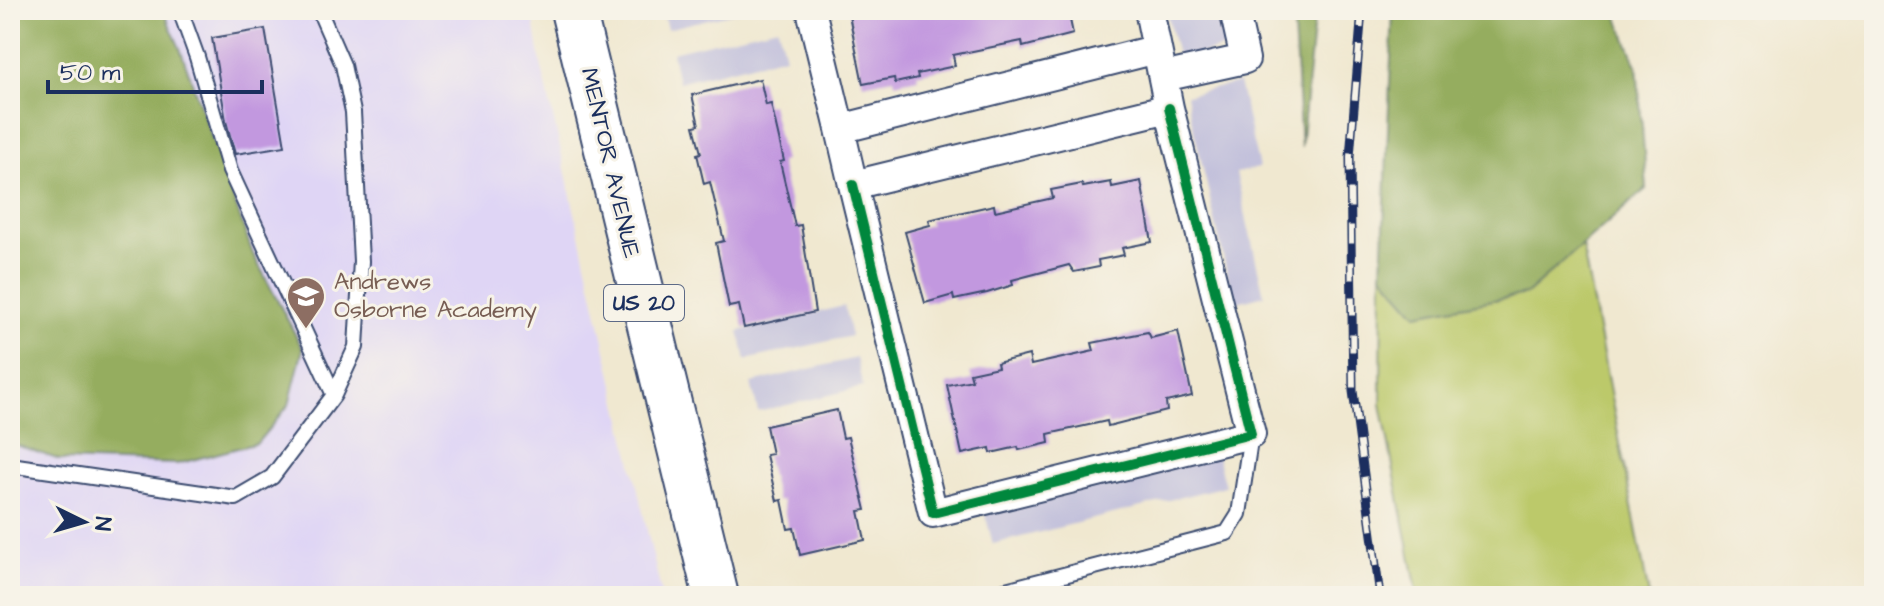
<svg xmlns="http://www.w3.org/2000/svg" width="1884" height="606" font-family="'Architects Daughter',sans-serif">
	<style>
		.built { fill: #dfd5f5 }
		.industrial { fill: #c3c1db }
		.green { fill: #bcc96b; stroke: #6c7c64; stroke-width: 2 }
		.forest { fill: #95ad5f; stroke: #586e5e; stroke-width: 2 }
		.building { fill: #c298df }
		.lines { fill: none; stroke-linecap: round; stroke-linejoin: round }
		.lane-casing { stroke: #3b4b6f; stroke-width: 18 }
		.street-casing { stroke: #3b4b6f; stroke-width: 32 }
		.primary-casing { stroke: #3b4b6f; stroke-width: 48 }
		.lane { stroke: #fff; stroke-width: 14 }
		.street { stroke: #fff; stroke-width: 28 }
		.primary { stroke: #fff; stroke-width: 44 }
		.rail-casing { stroke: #1b2f5e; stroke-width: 9 }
		.rail { stroke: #f7f3e8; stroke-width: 6; stroke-dasharray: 18; stroke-linecap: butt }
		.cycleway-casing { stroke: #f7f3e8; stroke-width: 15 }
		.cycleway { stroke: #00873e; stroke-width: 10 }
		.labels { text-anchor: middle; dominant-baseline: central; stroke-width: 6; stroke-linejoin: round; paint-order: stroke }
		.shield { fill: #f7f3e8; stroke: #5d6a87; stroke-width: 2 }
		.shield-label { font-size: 22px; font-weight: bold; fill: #1b2f5e }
		.street-label { font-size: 24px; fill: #1b2f5e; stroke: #f7f3e8 }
		.education-label { font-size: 24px; fill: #785e54; stroke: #f7f3e8; text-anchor: start }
	</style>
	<rect width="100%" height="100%" fill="#f7f3e8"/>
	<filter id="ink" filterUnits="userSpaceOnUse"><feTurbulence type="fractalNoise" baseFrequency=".0125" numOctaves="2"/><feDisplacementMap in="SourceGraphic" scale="16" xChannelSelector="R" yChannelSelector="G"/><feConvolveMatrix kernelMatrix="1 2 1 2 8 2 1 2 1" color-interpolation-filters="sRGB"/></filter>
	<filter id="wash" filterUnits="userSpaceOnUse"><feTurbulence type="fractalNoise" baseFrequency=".006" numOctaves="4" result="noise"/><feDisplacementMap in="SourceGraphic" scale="32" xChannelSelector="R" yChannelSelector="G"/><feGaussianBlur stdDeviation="1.8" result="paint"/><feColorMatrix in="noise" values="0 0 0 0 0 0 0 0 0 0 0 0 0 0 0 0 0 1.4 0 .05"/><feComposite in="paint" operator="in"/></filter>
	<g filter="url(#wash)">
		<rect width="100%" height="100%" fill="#f0e8d0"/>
		<path class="built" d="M10 10H532L541 64 662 596H10Z"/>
		<path class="industrial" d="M662 10H746L667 29Z
			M1166 10H1223L1231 46 1178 59Z
			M778 27 785 56 678 82 672 52Z
			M1239 83 1259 168 1236 173 1264 295 1234 303 1186 95Z
			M844 306 851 336 746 360 739 331Z
			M856 358 863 387 758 412 751 383Z
			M1217 456 1225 486 993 544 985 514Z"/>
		<path class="green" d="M1582 245 1649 596H1418L1381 404 1382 274 1417 314 1526 294Z"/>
		<path class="forest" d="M10 10H163L180 48 253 254 303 349 289 405 257 443 177 464 60 460 10 443Z
			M1293 10H1315L1301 147Z
			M1393 10H1615L1637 66 1647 188 1526 294 1417 314 1382 274Z"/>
		<g id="blocks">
			<path class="building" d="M848 10H1068L1073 34 1023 47 1022 41 953 55 955 66 917 74 918 78 895 83 894 78 863 84Z
				M265 29 285 146 235 154 226 121 212 38Z
				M760 79 766 105 771 104 784 161 780 162 795 226 801 225 815 312 744 328 739 305 729 307 716 243 724 241 710 182 704 184 697 154 701 153 694 126 699 125 692 95Z
				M1141 181 1152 242 1122 248 1124 255 1098 260 1099 267 1074 272 1069 265 1012 280 1013 285 987 293 954 300 953 295 925 303 905 232 930 225 929 220 945 216 994 205 995 211 1053 198 1051 190 1082 184 1083 187 1111 182 1112 187Z
				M1178 331 1192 396 1166 402 1167 411 1108 426 1107 421 1048 434 1049 443 1019 450 1018 447 991 453 990 448 962 454 947 385 972 380 970 373 998 367 997 363 1029 355 1031 365 1094 351 1092 343 1148 332 1151 338Z
				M837 410 843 438 848 437 866 510 859 511 865 540 800 555 794 528 788 529 782 500 777 501 766 455 772 454 766 426Z"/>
		</g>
	</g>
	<g filter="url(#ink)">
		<use href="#blocks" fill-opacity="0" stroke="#3b4b6f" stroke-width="2"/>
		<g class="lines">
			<g class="lane-casing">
				<path id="lane" d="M180 10 197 57 230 171 334 395
					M10 465 236 498 272 477 334 395 356 347 361 261 353 112 343 65 319 10
					M982 596 1227 533 1239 514 1251 434"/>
			</g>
			<g class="street-casing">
				<path id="street" d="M811 10 840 129 1157 49 1149 10
					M1163 77 1245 59 1234 10
					M840 129 853 185 1169 108 1157 49
					M853 185 933 513 1251 434 1169 108"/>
			</g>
			<g class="primary-casing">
				<path id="primary" d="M573 10 716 596"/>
			</g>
			<use href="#lane" class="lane"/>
			<use href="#street" class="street"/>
			<use href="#primary" class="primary"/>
			<g class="rail-casing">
				<path id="rail" d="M1362 10 1350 157 1353 391 1380 596"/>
			</g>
			<use href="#rail" class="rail"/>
			<g class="cycleway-casing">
				<path id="cycleway" d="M853 185 933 513 1251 434 1169 108"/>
			</g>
			<use href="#cycleway" class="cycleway"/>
		</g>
	</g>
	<defs>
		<g id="school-pin" transform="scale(2)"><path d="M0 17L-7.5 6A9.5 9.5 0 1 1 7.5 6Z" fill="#8d6e63" stroke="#f7f3e8"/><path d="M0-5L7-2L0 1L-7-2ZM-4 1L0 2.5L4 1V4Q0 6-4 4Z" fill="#fff"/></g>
	</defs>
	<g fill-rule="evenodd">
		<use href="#school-pin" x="306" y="296"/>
	</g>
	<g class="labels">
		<rect class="shield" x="604" y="285" width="80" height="36" rx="6"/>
		<g class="shield-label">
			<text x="644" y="303">US 20</text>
		</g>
		<g class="street-label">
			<text transform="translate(610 163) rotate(77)">MENTOR AVENUE</text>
		</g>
		<g class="education-label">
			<text x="334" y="282">Andrews<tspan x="334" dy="28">Osborne Academy</tspan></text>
		</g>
	</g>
	<rect width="1884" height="606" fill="none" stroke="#f7f3e8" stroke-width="40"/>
	<g transform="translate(84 522) rotate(95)" stroke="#f7f3e8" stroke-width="6" paint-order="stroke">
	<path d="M0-6L14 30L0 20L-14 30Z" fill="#1b2f5e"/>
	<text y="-12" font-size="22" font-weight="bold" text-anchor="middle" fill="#1b2f5e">N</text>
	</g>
	<path d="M48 80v12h214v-12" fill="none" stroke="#1b2f5e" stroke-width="4"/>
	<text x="60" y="80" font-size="24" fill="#1b2f5e" stroke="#f7f3e8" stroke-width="6" paint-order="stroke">50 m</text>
</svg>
